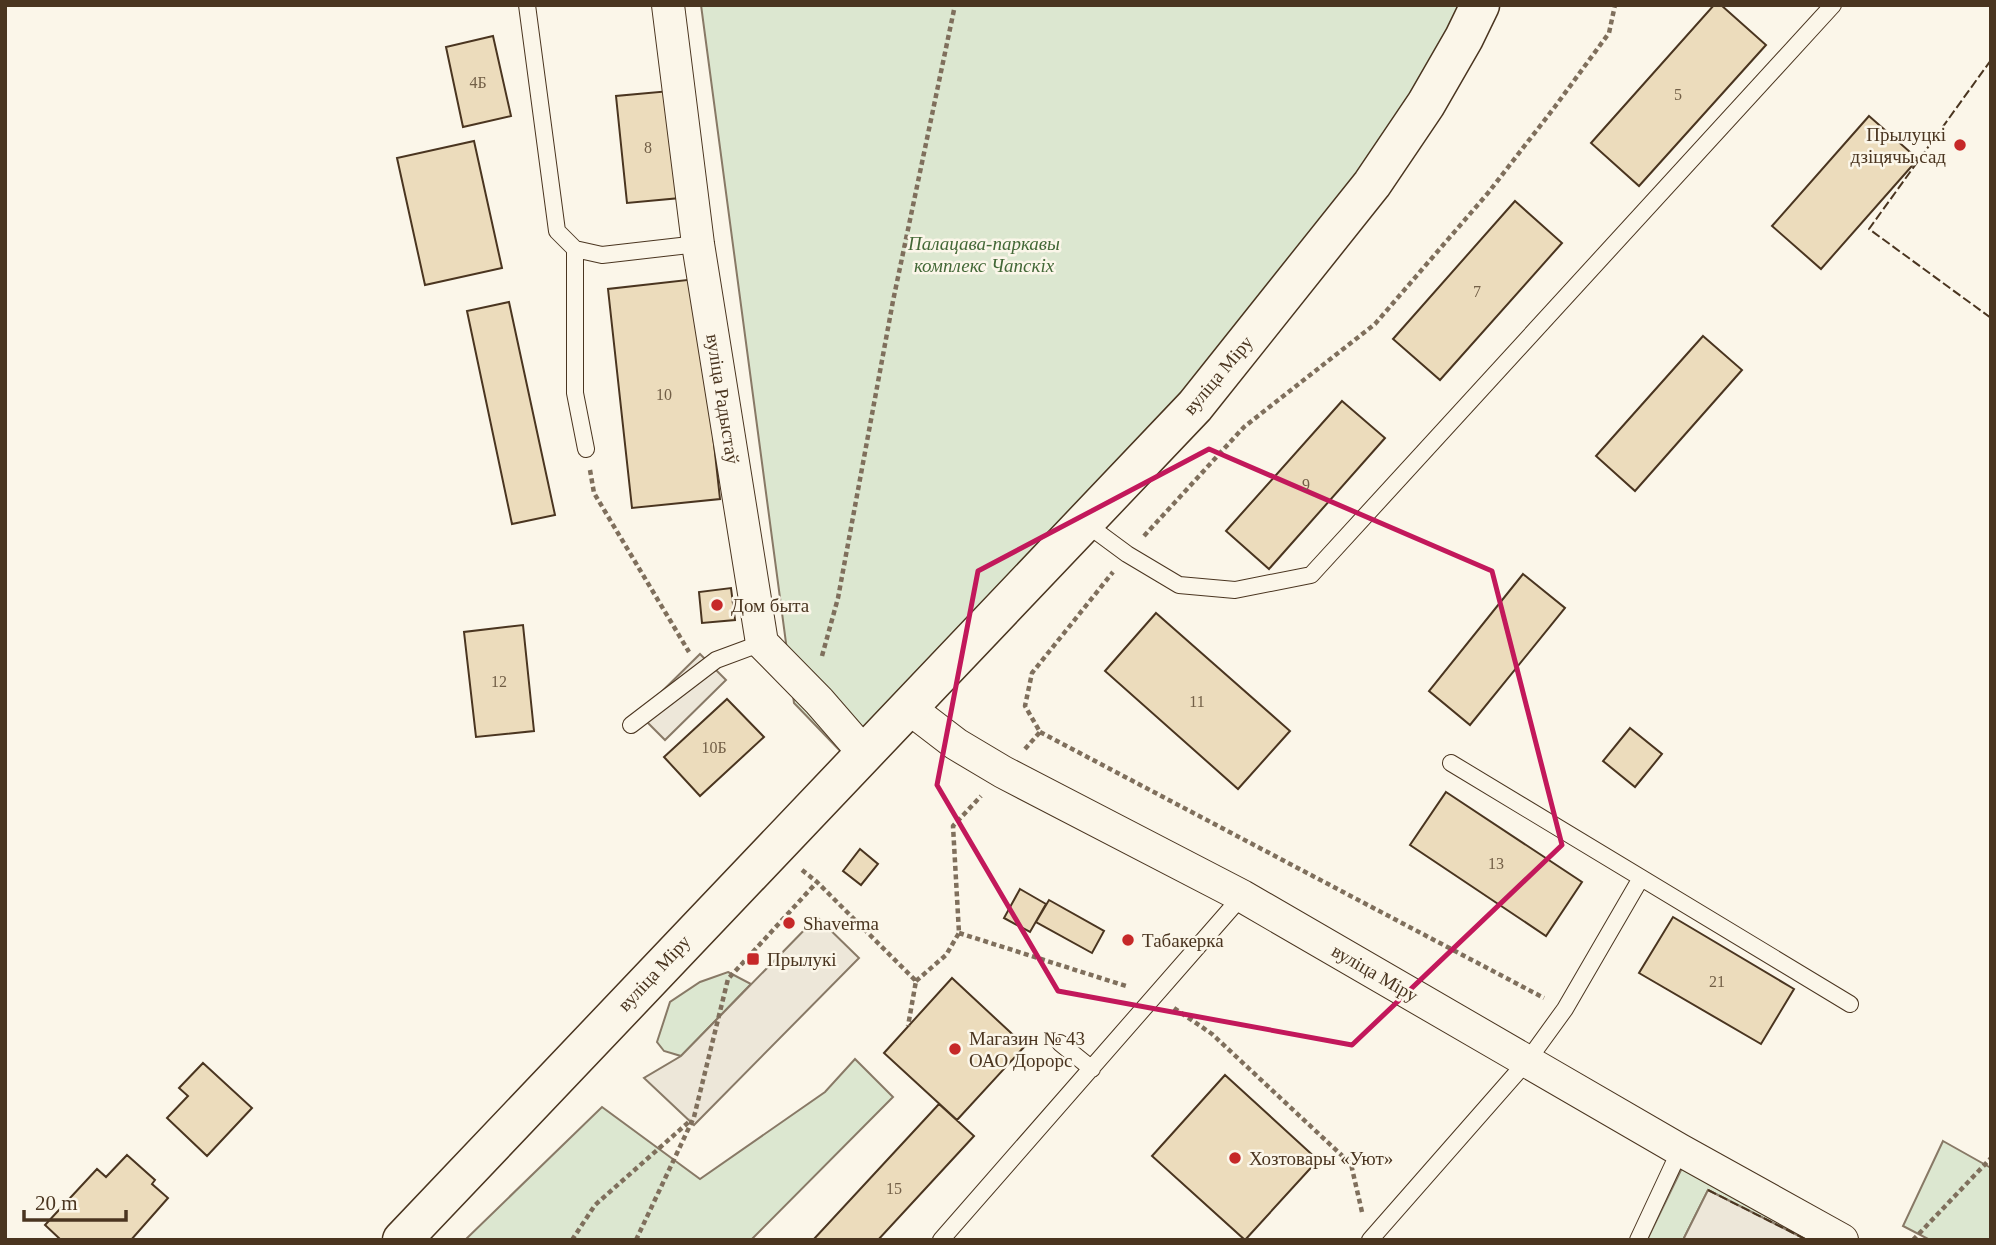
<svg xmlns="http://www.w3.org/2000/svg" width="1996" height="1245" font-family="'Times New Roman',serif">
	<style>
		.green { fill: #dce7d0; stroke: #887966; stroke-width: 2 }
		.parking { fill: #ede7d9; stroke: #887966; stroke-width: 2 }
		.building { fill: #ecdcbc; stroke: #4a3520; stroke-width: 2 }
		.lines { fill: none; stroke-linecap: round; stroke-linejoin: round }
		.service-casing { stroke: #4a3520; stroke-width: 18 }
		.minor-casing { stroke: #4a3520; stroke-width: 34 }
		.tertiary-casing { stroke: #4a3520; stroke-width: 41 }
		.path { stroke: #7f6f5c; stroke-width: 4.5; stroke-dasharray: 5 3.5; stroke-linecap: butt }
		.service { stroke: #fbf6e9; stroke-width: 16 }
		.minor { stroke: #fbf6e9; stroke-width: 32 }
		.tertiary { stroke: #fbf6e9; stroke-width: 38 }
		.fence { stroke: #4a3520; stroke-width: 2; stroke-dasharray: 9 3.5; stroke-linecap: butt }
		.marked { fill: none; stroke: #c2185b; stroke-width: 5; stroke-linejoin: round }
		.poi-dot { fill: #c62828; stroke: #fbf6e9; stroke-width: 2.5 }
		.labels { text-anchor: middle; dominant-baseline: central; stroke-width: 5; stroke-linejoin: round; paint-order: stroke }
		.number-label { font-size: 16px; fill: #725f47 }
		.poi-label { font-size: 19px; fill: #4a3520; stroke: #fbf6e9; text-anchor: start }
		.park-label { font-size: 19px; font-style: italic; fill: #436837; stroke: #fbf6e9 }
		.street-label { font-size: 19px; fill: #4a3520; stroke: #fbf6e9 }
	</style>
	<rect width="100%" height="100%" fill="#fbf6e9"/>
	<path class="green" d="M701 5H1464L1369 175 1182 405 847 758 794 703Z
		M728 972 751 984 681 1056 664 1051 657 1042 670 1002 700 982Z
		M855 1059 893 1097 751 1240H465L602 1107 700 1179 825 1092Z
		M1943 1141 1991 1168V1240H1930L1903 1226Z
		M1686 1166 1833 1240H1807L1708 1190 1683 1240H1647L1681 1170Z"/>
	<path class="parking" d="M700 654 726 680 665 740 639 714Z
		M817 917 859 958 694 1125 644 1078 681 1056Z
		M1708 1190 1807 1240H1683Z"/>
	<path class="building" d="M1714 5H1721L1766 45 1639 186 1591 143Z
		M493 36 511 116 463 127 446 47Z
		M670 91 680 198 627 203 616 96Z
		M1869 116 1918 159 1821 269 1772 226Z
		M474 141 502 268 425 285 397 158Z
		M1515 201 1562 243 1440 380 1393 339Z
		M696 279 720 499 632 508 608 289Z
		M509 302 555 515 512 524 467 311Z
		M1703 336 1742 370 1635 491 1596 456Z
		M1342 401 1385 438 1269 569 1226 531Z
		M1523 574 1565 608 1470 725 1429 691Z
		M731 588 735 620 702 623 699 592Z
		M1156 613 1290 731 1238 789 1105 671Z
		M523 625 534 731 476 737 464 632Z
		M727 699 764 737 700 796 664 757Z
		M1630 728 1662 754 1635 787 1603 761Z
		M1446 792 1582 882 1546 936 1410 845Z
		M860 849 878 864 861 885 843 871Z
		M1020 889 1046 904 1030 932 1004 918Z
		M1049 900 1104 931 1092 953 1036 922Z
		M1673 917 1794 989 1761 1044 1639 973Z
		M952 978 1025 1046 957 1120 884 1053Z
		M203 1063 252 1108 207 1156 167 1118 188 1096 179 1088Z
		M1225 1075 1318 1160 1245 1240 1152 1156Z
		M939 1104 974 1136 878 1240H813Z
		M127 1155 155 1180 152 1184 168 1198 131 1240H61L45 1225 97 1169 106 1177Z"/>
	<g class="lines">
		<g class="service-casing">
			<path id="service" d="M527 5 557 231 575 249 602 255 698 244
				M575 249V393L586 449
				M1085 523 1127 554 1179 585 1235 590 1311 575 1833 5
				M631 725 716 660 762 643
				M1451 763 1850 1004
				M1060 1043 1092 1069
				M941 1240 1242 896
				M1370 1240 1528 1060 1565 1009 1641 878
				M1638 1240 1680 1150"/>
		</g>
		<g class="minor-casing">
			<path id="minor" d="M668 5 698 244 762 643 819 701 865 754
				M909 708 956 744 1003 772 1242 896 1680 1150 1842 1240"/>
		</g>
		<g class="tertiary-casing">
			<path id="tertiary" d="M402 1240 1195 406 1372 184 1426 104 1464 38 1480 5"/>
		</g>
		<path class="path" d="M590 470 594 493 689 652
			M1144 536 1244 427 1375 324 1488 193 1554 108 1609 33 1615 5
			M822 656 838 598 893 301 955 5
			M1040 732 1544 998
			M1025 749 1040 732 1025 706 1032 673 1113 572
			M802 870 817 882 916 981 908 1026
			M959 933 1129 987
			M916 981 946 955 959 933 953 826 981 796
			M1174 1008 1212 1034 1351 1164 1362 1212
			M572 1240 595 1205 691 1120
			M636 1240 694 1117 728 979 817 882
			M1913 1240 1991 1158"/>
		<use href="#service" class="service"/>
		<use href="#minor" class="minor"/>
		<use href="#tertiary" class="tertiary"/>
		<path class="fence" d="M1991 60 1869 229 1991 318
			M1708 1190 1807 1240"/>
	</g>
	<path class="marked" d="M1209 449 1492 571 1562 845 1352 1045 1058 991 937 785 978 571Z"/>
	<g class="poi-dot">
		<circle cx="1960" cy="145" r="7"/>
		<circle cx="717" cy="605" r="7"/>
		<circle cx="789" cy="923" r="7"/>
		<circle cx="1128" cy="940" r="7"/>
		<rect x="746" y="952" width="14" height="14" rx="3.5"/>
		<circle cx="955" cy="1049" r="7"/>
		<circle cx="1235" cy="1158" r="7"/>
	</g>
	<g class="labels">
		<g class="number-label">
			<text x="478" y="82">4Б</text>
			<text x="1678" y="94">5</text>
			<text x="648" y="147">8</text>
			<text x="1477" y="291">7</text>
			<text x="664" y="394">10</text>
			<text x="1306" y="484">9</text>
			<text x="499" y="681">12</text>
			<text x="1197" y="701">11</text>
			<text x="714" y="747">10Б</text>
			<text x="1496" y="863">13</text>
			<text x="1717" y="981">21</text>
			<text x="894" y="1188">15</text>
		</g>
		<g class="poi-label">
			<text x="1946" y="134" text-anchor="end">Прылуцкі<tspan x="1946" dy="22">дзіцячы сад</tspan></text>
			<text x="731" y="605">Дом быта</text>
			<text x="803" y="923">Shaverma</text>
			<text x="1142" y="940">Табакерка</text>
			<text x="767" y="959">Прылукі</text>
			<text x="969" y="1038">Магазин № 43<tspan x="969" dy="22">ОАО Дорорс</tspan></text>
			<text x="1249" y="1158">Хозтовары «Уют»</text>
		</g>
		<g class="park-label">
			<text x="984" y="243">Палацава-паркавы<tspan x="984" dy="22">комплекс Чапскіх</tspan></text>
		</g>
		<g class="street-label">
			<text transform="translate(1218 375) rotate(-50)">вуліца Міру</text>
			<text transform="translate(723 399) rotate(81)">вуліца Радыстаў</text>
			<text transform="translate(654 973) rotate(-47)">вуліца Міру</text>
			<text transform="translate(1375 973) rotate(30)">вуліца Міру</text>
		</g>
	</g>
	<rect width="1996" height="1245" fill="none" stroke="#4a3520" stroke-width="14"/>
	<path d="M24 1210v10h102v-10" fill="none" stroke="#4a3520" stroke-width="3.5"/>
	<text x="35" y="1210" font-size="21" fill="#4a3520" stroke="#fbf6e9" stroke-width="5" paint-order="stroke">20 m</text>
</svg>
